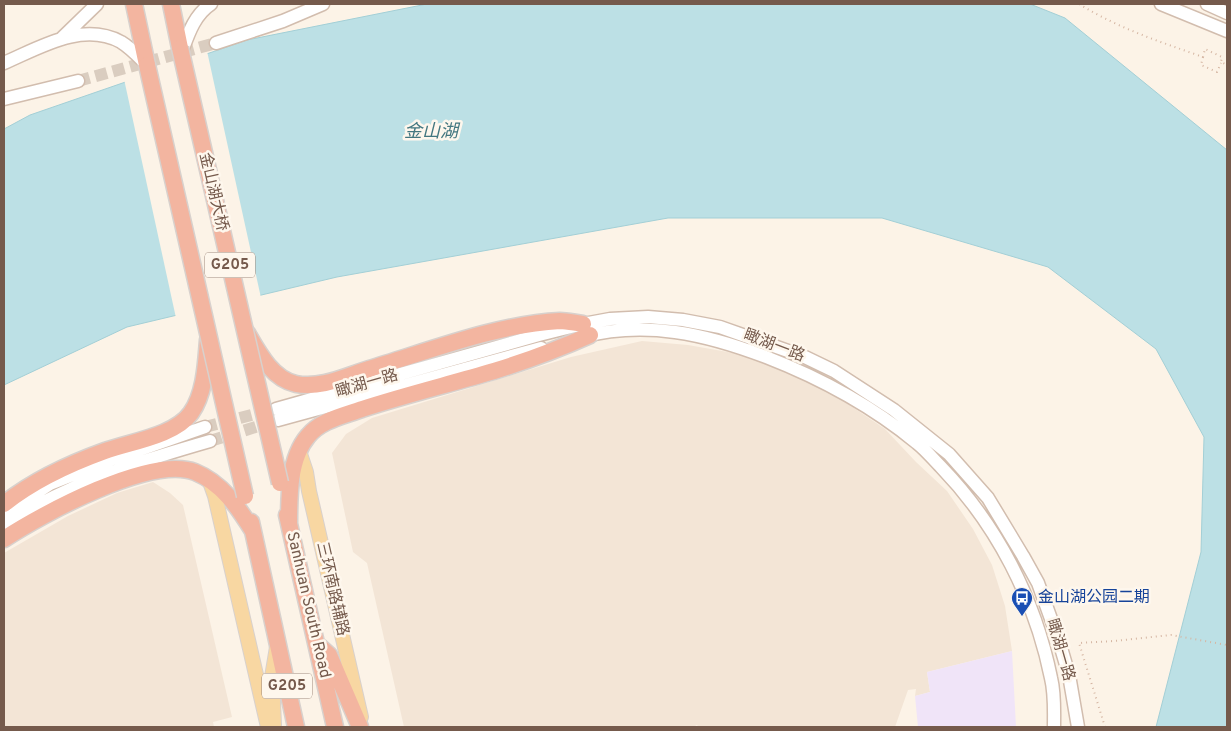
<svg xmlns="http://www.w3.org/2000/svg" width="1231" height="731" font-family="Overpass,'Noto Sans SC',sans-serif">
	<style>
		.residential { fill: #f3e5d6 }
		.education { fill: #f0e4f8 }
		.water { fill: #bce0e5; stroke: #a3cfd6 }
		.pier { fill: #fcf3e7 }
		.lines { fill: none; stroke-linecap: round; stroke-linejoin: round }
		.secondary-tunnel { stroke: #dacdc0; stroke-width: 12; stroke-dasharray: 12 6; stroke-linecap: butt }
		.secondary-casing { stroke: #d2bdae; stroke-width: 15 }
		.primary-casing { stroke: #d8d1cd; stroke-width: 16 }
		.highway-casing { stroke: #d8d1cd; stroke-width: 19 }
		.path { stroke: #d5b6a3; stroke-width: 2; stroke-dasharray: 1 4; stroke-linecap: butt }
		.secondary { stroke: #fff; stroke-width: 12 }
		.primary { stroke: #f8d7a2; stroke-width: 14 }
		.highway { stroke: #f3b5a0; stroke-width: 16 }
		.highway-bridge-casing { stroke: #d8d1cd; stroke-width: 19; stroke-linecap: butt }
		.highway-bridge { stroke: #f3b5a0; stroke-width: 16 }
		.labels { text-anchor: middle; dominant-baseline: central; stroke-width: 5; stroke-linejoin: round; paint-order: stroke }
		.shield { fill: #fef7ed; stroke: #9e897c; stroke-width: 1 }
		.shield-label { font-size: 15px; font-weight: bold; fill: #755a4c }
		.street-label { font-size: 16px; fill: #755a4c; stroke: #fef7ed }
		.transit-label { font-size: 16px; fill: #164399; stroke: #fef7ed; text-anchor: start }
		.water-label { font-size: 18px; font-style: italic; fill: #437780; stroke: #fef7ed }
	</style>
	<rect width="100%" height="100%" fill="#fcf3e7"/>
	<path class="residential" d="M642 341 688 345 739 354 797 375 842 400 885 429 916 462 947 491 973 529 992 565 1005 606 1012 651 927 672 930 692 915 696 916 689 908 690 895 727H701L696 725 695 727H404L367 563 353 552 332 453 346 434 372 418 571 357Z
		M153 482 170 493 183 505 232 717 213 722 214 727H4V553L68 516 117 493Z"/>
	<path class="education" d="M1012 651 1016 727H918L915 696 930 692 927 672Z"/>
	<path class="water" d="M427 4H1030L1065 18 1227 150V727H1156L1201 552 1204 437 1156 349 1048 267 882 218H668L337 277 127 327 4 385V129L30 115 247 40Z"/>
	<path class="pier" d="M207 51 261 298 176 318 124 79Z"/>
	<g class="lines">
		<path class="secondary-tunnel" d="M78 81 216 43
			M205 427 271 410
			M210 441 275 421"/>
		<g class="secondary-casing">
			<path id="secondary" d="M1161 4 1227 31
				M1207 4 1227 13
				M62 38 97 4
				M216 43 283 21 323 4
				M181 54C188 35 194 15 211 4
				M4 63C39 48 82 21 121 42 131 48 139 57 147 65
				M4 99 78 81
				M582 337C645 320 706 334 766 357 820 378 872 406 917 443 926 450 933 459 941 467 997 525 1035 599 1051 678 1055 694 1054 711 1054 727
				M276 409 539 335 583 324 610 319 648 317 683 320 720 327 805 357 834 371 894 410 949 454 988 498 1023 556 1038 583 1059 641 1069 675 1078 727
				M278 420 541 348
				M4 514 50 484 113 459 205 427
				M4 527C14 520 25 512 36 506 91 476 151 458 210 441"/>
		</g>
		<g class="primary-casing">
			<path id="primary" d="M299 451 306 472 309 491 361 717
				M209 479 215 496 268 727
				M274 725 272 677 277 647"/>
		</g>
		<g class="highway-casing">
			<path id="highway" d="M134 4 147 65
				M171 4 180 48
				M247 333C258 352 272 379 296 384 321 389 346 376 369 369 429 351 498 324 560 321 567 321 575 323 583 324
				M4 504C34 480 69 464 105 451 130 442 175 436 191 413 205 393 206 364 208 340
				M287 515 335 727
				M251 522 296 727
				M289 524C289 496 289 458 308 436 321 420 343 416 362 409 405 395 450 384 494 371 526 361 559 349 590 335
				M4 539C42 514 151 455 195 472 222 483 238 507 253 531
				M319 646 329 655 360 727"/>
		</g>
		<path class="path" d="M1079 4C1120 29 1158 41 1203 57L1205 49 1222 57 1221 62 1227 65
			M1203 57 1201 65 1217 72 1221 63
			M1105 727 1079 643 1114 641 1171 635 1227 645"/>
		<use href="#secondary" class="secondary"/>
		<use href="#primary" class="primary"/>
		<use href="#highway" class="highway"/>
		<g class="highway-bridge-casing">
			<path id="highway-bridge" d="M180 48 280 483
				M147 65 245 496"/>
		</g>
		<use href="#highway-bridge" class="highway-bridge"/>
	</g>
	<defs>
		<g id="bus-pin" transform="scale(1.125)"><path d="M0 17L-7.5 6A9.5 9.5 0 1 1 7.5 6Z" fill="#1a4fb4" stroke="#fef7ed"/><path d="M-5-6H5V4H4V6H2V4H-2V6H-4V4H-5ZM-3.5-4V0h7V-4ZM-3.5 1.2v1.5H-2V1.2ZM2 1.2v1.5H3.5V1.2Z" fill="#fff"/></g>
	</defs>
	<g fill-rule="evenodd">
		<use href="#bus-pin" x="1022" y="598"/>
	</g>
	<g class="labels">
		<g class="shield">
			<rect x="205" y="252.5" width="50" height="25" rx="4"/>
			<rect x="262" y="673.5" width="50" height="25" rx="4"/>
		</g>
		<g class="shield-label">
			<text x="230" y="265">G205</text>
			<text x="287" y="686">G205</text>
		</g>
		<g class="street-label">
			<text transform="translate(213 192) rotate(77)">金山湖大桥</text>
			<text transform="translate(774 346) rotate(21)">瞰湖一路</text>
			<text transform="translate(367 384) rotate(-16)">瞰湖一路</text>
			<text transform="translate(332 589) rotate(77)">三环南路辅路</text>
			<text transform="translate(308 605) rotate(77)">Sanhuan South Road</text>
			<text transform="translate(1060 650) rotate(74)">瞰湖一路</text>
		</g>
		<g class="transit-label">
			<text x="1038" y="598">金山湖公园二期</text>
		</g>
		<g class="water-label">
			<text x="431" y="132">金山湖</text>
		</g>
	</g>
	<rect width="1231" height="731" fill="none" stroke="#755a4c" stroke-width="10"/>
</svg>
